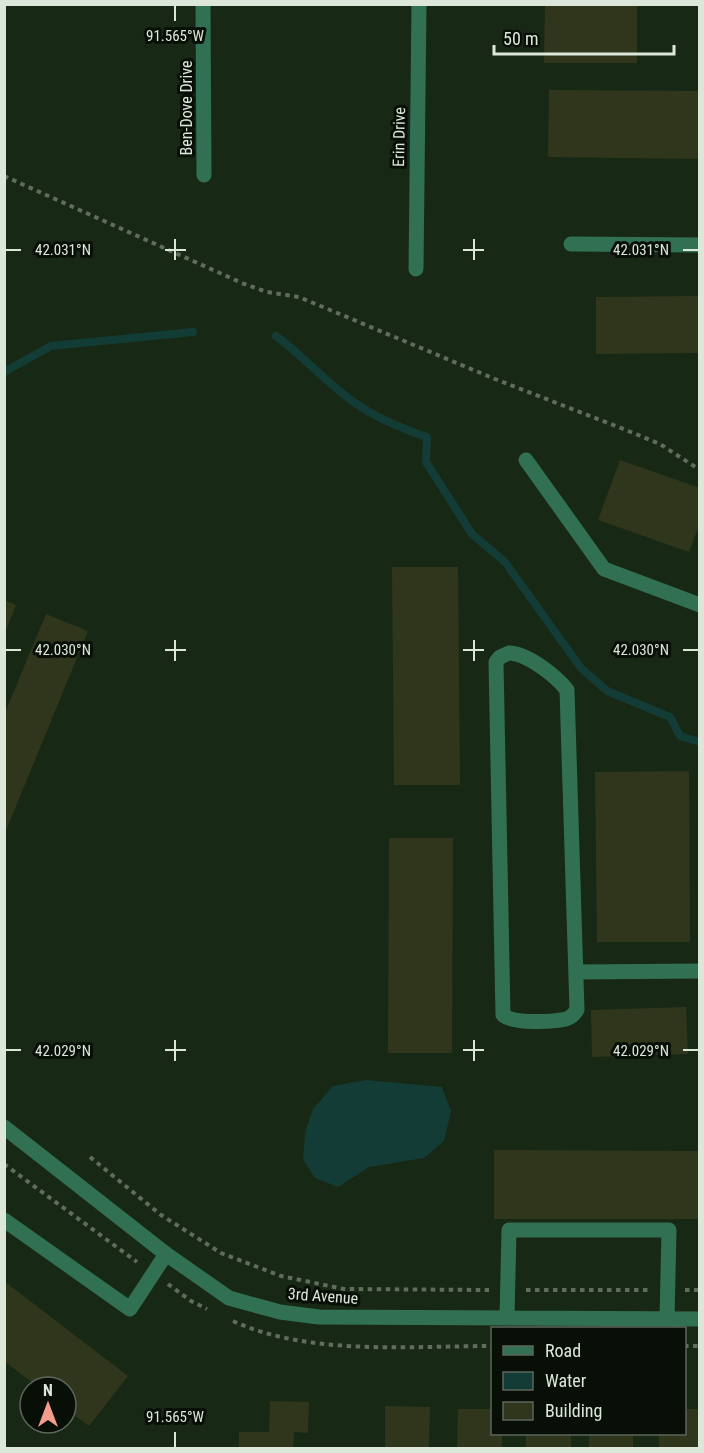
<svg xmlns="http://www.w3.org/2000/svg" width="704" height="1453" font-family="'Roboto Condensed',sans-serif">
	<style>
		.water { fill: #143c37 }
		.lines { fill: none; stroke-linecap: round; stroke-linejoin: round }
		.stream { stroke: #143c37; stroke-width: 8 }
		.building { fill: #30361c }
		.path { stroke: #5f6d5c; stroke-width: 4; stroke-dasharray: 4.5 4.5; stroke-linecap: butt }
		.minor { stroke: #327054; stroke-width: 15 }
		.ticks { fill: none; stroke: #dce7da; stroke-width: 2 }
		.labels { text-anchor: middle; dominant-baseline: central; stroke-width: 6; stroke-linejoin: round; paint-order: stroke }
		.street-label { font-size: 16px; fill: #dce7da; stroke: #080f06 }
		.ticks-label { font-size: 15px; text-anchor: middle; fill: #dce7da; stroke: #080f06; stroke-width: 6; stroke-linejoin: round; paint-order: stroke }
	</style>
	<rect width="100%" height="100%" fill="#172814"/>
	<path class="water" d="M366 1080 442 1087 451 1111 444 1141 424 1158 369 1167 338 1187 315 1178 303 1159 305 1133 313 1109 333 1086Z"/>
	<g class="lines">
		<path class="stream" d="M276 336C303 356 325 381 351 400 374 417 400 428 427 437L426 462 472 534 505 562 581 668 607 691 670 717 680 736 700 742
			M4 372 51 346 193 332"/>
	</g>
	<path class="building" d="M545 4H637V63H544Z
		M549 90 700 91V159L548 157Z
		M700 296V353L596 354V297Z
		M620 460 700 488V523L689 552 598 520Z
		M392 567H458L460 785H394Z
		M4 600 16 605 5 632H4Z
		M46 614 88 631 5 833 4 715Z
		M689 771 690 942H597L595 772Z
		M389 838H453L452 1053H388Z
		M686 1007 688 1054 592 1057 591 1010Z
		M494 1150 700 1151V1219H494Z
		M4 1281 128 1376 89 1426 66 1409V1387H38L4 1361Z
		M270 1401 309 1402 308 1433 294 1432 293 1448H239V1432H269Z
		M385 1406 430 1407 429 1448H385Z
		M458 1409H492V1434H502V1448H457Z
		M684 1409H700V1448H659V1434H684Z
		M526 1434H571V1448H526Z
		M589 1434H633V1448H589Z"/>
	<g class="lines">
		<path class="path" d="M4 176 242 283 267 292 299 297 495 379 626 430 660 444 700 470
			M90 1157 161 1215 221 1253 281 1276 344 1289 489 1290
			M4 1164 137 1262
			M168 1284 191 1301 207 1309
			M526 1290H651
			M685 1290H700
			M233 1321C309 1356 410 1346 492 1346
			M684 1346H700"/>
		<path class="minor" d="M203 4 204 175
			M571 244 700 245
			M416 269 419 4
			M526 460 604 569 700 605
			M509 653C527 653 556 676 567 690L577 1010C574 1014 571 1018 566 1019 553 1022 513 1024 503 1015L496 662 500 657Z
			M577 972 700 971
			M4 1127 166 1254 229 1298 280 1312 319 1317 700 1319
			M4 1220 130 1309 166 1254
			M507 1318 509 1230H669L667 1319"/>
	</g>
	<path class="ticks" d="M175 6V21M175 239V260M474 239V260M6 250H21M165 250H186M463 250H484M683 250H698M175 640V661M474 640V661M6 650H21M165 650H186M463 650H484M683 650H698M175 1040V1061M474 1040V1061M6 1050H21M165 1050H186M463 1050H484M683 1050H698M175 1432V1447"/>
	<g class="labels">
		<g class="street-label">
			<text transform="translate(186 108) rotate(-90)">Ben-Dove Drive</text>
			<text transform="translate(399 137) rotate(-89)">Erin Drive</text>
			<text transform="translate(323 1296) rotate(4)">3rd Avenue</text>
		</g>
	</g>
	<g class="ticks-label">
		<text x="175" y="41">91.565°W</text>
		<text x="63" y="255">42.031°N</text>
		<text x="641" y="255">42.031°N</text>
		<text x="63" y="655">42.030°N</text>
		<text x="641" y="655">42.030°N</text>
		<text x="63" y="1056">42.029°N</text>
		<text x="641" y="1056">42.029°N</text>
		<text x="175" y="1422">91.565°W</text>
	</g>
	<rect width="704" height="1453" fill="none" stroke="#dce7da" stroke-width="12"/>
	<rect x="491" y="1327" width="195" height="108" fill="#080f06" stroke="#5d655b" stroke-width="1.5"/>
	<rect x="503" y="1346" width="30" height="9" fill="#327054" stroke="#5d655b" stroke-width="1.5"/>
	<text x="545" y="1357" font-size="18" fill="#dce7da">Road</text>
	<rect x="503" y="1372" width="30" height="18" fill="#143c37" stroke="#5d655b" stroke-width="1.5"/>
	<text x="545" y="1387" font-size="18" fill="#dce7da">Water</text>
	<rect x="503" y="1402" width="30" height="18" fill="#30361c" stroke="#5d655b" stroke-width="1.5"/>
	<text x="545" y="1417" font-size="18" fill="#dce7da">Building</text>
	<g transform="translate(48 1405)"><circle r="28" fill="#080f06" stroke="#5d655b" stroke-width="1.5"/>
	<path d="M0-4.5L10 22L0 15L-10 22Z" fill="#f49d8c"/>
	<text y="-9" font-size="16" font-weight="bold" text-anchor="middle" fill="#dce7da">N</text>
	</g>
	<path d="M494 45v9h180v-9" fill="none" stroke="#dce7da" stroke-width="3"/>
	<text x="503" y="45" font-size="18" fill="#dce7da" stroke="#080f06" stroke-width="4.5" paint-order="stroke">50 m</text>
</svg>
